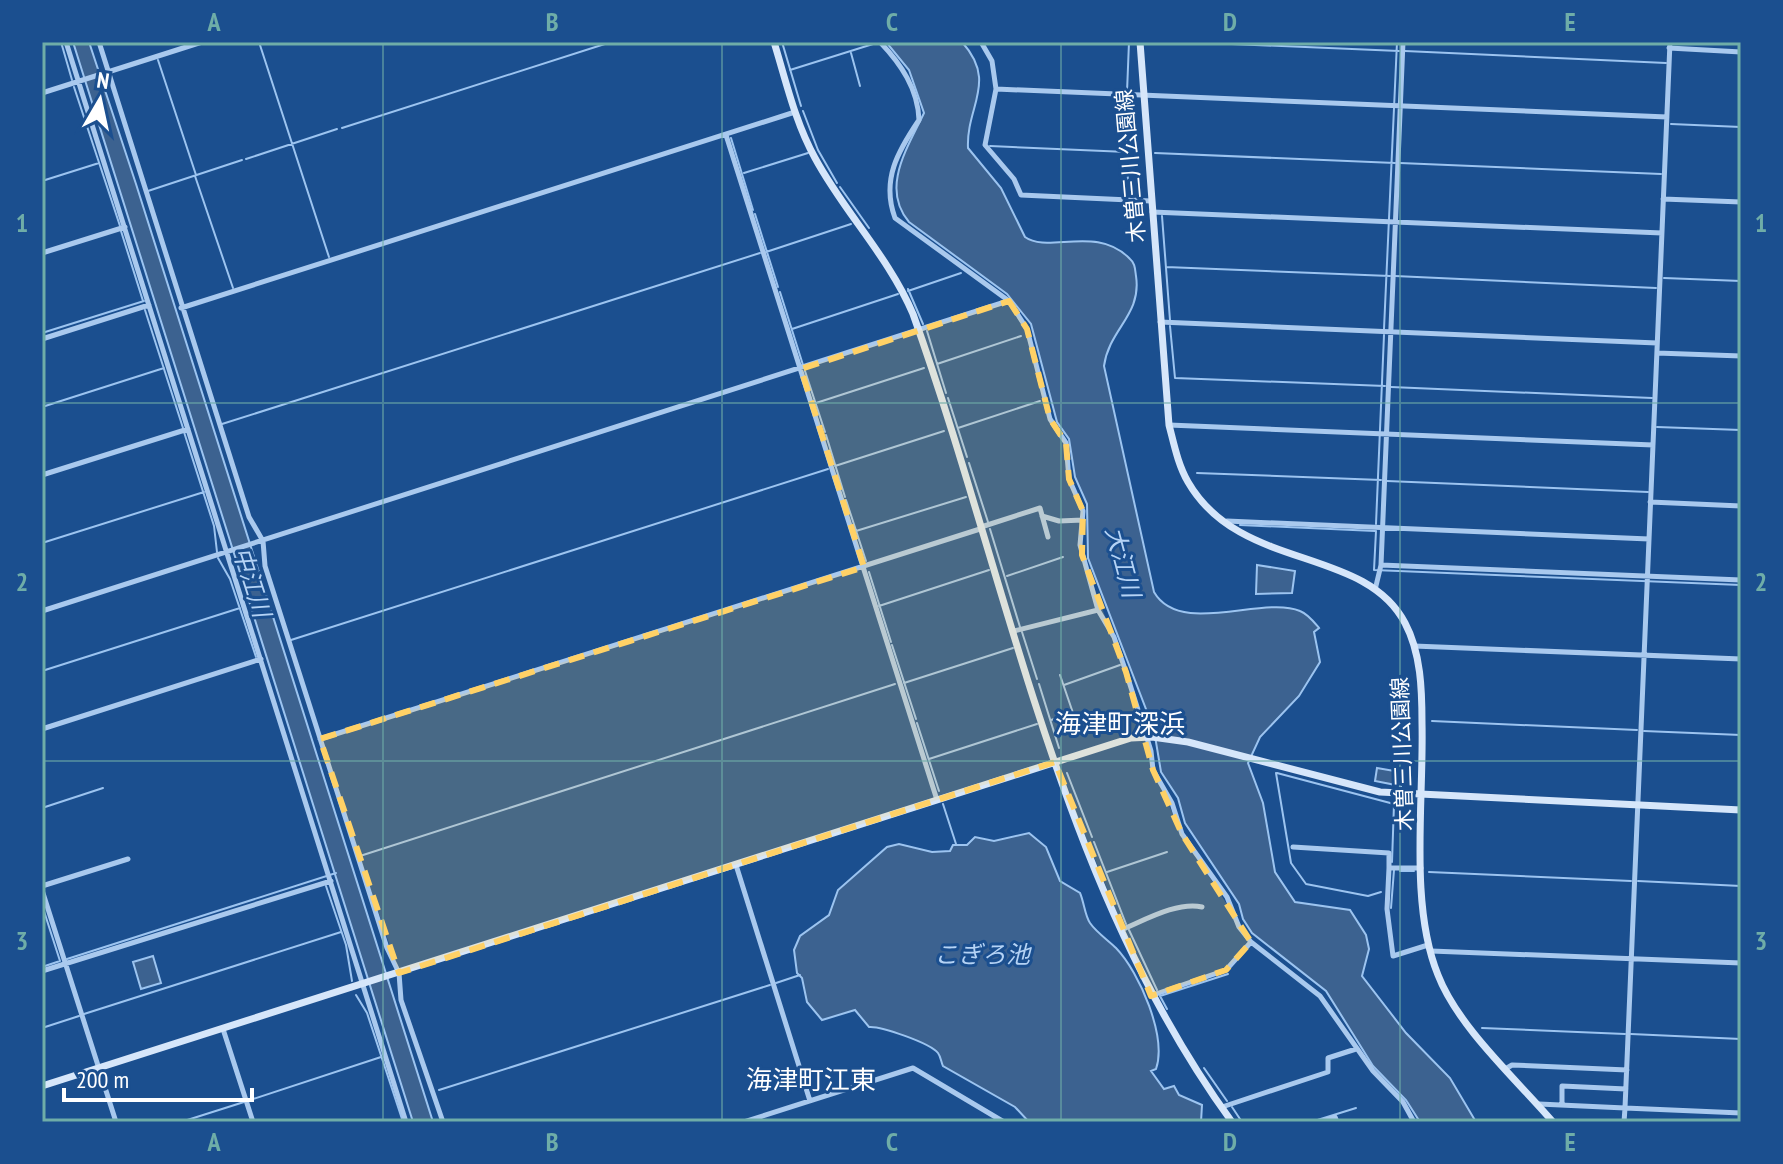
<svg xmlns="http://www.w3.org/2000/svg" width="1783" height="1164" font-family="'PT Sans Narrow','Noto Sans JP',sans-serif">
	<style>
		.water { fill: #3c6290; stroke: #9cc4f0; stroke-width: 2 }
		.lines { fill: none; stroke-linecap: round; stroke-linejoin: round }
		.stream { stroke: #9cc4f0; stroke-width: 2 }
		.street { stroke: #a9c9ee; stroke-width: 5 }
		.secondary { stroke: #d6e6fa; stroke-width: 7 }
		.marked { fill: #ffd166; fill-opacity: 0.2; stroke: #ffd166; stroke-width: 6; stroke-dasharray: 16 10; stroke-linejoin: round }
		.grid { fill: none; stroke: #6fada8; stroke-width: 2; stroke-opacity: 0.55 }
		.labels { text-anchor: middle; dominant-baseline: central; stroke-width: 6; stroke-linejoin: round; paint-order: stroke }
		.street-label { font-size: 22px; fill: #fff; stroke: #1b4f8f }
		.water-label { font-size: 24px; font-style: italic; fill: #b5d3f5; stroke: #1b4f8f }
		.quarter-label { font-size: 26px; fill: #fff; stroke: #1b4f8f }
		.neatline { fill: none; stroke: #6fada8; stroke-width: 3 }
		.grid-label { font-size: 26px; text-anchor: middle; font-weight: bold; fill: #6fada8 }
	</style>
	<rect width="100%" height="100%" fill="#1b4f8f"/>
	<path class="water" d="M73 42H89L136 184 433 1122H413Z
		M886 42H962C998 82 966 106 968 148L1001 188 1025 237C1048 254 1097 224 1130 259 1135 263 1135 269 1136 276 1142 315 1109 329 1104 366L1154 592C1180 637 1263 595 1300 611 1308 614 1314 622 1319 628L1314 632 1320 662 1299 696 1260 737 1248 763 1263 803 1275 872 1295 902 1350 910 1366 935 1369 949 1362 976 1406 1033 1450 1078 1476 1122H1420L1406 1100 1373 1066 1326 991 1252 933 1243 919 1239 904 1185 823 1178 798 1161 772 1154 730 1088 558 1087 504 1075 477 1069 439 1057 422 1031 324 1007 294 909 222C880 188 908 147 924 113L909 70Z
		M1257 565 1295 571 1292 593 1256 594Z
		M1377 768 1406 773 1401 786 1375 781Z
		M1029 833 1046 847 1060 881 1080 893C1084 902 1085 916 1090 923 1096 932 1109 941 1116 948 1140 973 1167 1037 1156 1069L1151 1071 1164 1089 1174 1086 1179 1095 1202 1105 1201 1122H1029L1015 1107 943 1066C941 1062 941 1057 938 1053 930 1043 881 1026 869 1027L855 1010 822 1020 807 1002 802 978 797 973 794 950 800 936 829 915 838 890 887 847 899 844 932 852 950 851 953 845H967L975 837 994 841Z
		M153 956 161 983 141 989 133 962Z"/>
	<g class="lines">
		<path class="stream" d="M61 42 72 80
			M259 42 329 257
			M782 42 801 106
			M1186 42 1399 51
			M1405 51 1666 63
			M851 53 860 86
			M158 60 196 175
			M790 70 873 44
			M74 87 120 226
			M1127 92 1129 42
			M1127 97 1128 197
			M803 111 818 150 837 183
			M1671 124 1741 127
			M342 128 611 42
			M731 138 753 210
			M990 146 1127 152
			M1155 153 1395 163
			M246 159 337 129
			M1400 163 1661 174
			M744 173 808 153
			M195 176 233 288
			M42 181 99 163
			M840 187 869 228
			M148 191 242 160
			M1129 203 1135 216
			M755 214 778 287
			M1162 216 1170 320
			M121 231 143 301
			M766 252 851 224
			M1166 267 1390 276
			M1395 276 1656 288
			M1664 278 1741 281
			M908 289 923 324
			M908 291 961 273
			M780 292 803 365
			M145 310 183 428
			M1170 326 1175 378 1385 386
			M792 329 898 294
			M1384 329 1397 42
			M927 331 946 393
			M42 333 144 301
			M937 364 1021 336
			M805 371 825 432
			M1391 387 1652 398
			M948 398 967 457
			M816 403 924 368
			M42 407 164 368
			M222 424 760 253
			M1657 427 1741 430
			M958 428 1040 401
			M184 432 214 526 217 552
			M826 435 845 497
			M969 463 988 522
			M835 466 944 431
			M1197 473 1381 480
			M1387 481 1648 492
			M846 500 866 561
			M1376 524 1384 335
			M1240 525 1375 531
			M990 529 1020 627
			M856 531 966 497
			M1376 531 1374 570 1741 585
			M42 543 204 492
			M218 558 230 579 256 657
			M869 572 891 642
			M1007 576 1063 557
			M879 606 989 570
			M1022 632 1037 679
			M291 640 828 469
			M892 645 916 719
			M42 671 240 608
			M904 683 1013 648
			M1039 684 1059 748
			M1064 685 1120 665
			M1051 720 1073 713 1060 675
			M1432 721 1637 730
			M917 723 939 791
			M1644 731 1741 735
			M929 759 1037 724
			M1067 773 1092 837
			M1276 773 1291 863 1306 884 1368 896 1381 892
			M1277 773 1394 804 1392 862
			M943 804 956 844
			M42 808 103 788
			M1094 842 1126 924
			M360 856 895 684
			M1400 871H1414
			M1107 872 1167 852
			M1429 872 1631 881
			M1638 881 1741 886
			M326 886 346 945 352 981
			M42 905 60 961
			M1391 908 1394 870
			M1129 930 1157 990
			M67 959 336 873
			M42 967 60 961
			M776 983 800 975
			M356 995 367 1013 403 1122
			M1167 1009 1160 996 1228 974
			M84 1014 341 932
			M42 1028 79 1016
			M1482 1028 1625 1034
			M1631 1034 1741 1039
			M1204 1068 1227 1101
			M439 1090 770 985
			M250 1100 381 1057
			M1232 1107 1242 1122
			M181 1122 244 1102
			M1311 1122 1356 1108"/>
		<path class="street" d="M66 42 406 1122
			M99 42 249 517 263 541 265 566 387 948 399 973 401 1000 443 1122
			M880 42C901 64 918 89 919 120 898 151 881 180 895 218L1009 301 1027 329 1050 419 1066 443 1069 479 1083 511 1080 545 1098 610 1114 637 1126 672 1151 751 1153 770 1172 803 1182 834 1227 897 1239 927 1251 942 1320 996 1373 1071 1403 1102 1414 1122
			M981 42 992 61 996 89 1667 117
			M1669 48 1741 52
			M996 89 985 145 1014 179 1021 195 1151 201
			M42 93 202 42
			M726 135 937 800
			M1663 199 1741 202
			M1152 212 1662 233
			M42 253 125 227
			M181 308 795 112
			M1160 322 1657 343
			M42 339 149 305
			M1657 353 1741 356
			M1169 425 1653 445
			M42 475 188 429
			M1650 502 1741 506
			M1042 516 1059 521 1083 520
			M1227 521 1649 539
			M981 527 1040 508 1048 537
			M1381 565 1741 580
			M1375 590 1381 565 1403 42
			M42 611 1008 301
			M1014 631 1098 610
			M1414 646 1741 659
			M42 729 261 659
			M320 739 980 529
			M1293 847 1389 853V868H1421
			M736 865 810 1101
			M1389 868 1387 909 1393 956 1428 945
			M42 886 128 859
			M42 890 116 1122
			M1121 930C1143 921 1178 901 1202 907
			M1431 951 1741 963
			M42 971 331 881
			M1153 995 1226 970 1251 942
			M223 1029 253 1122
			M1507 1068 1512 1065 1627 1070
			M1539 1104 1625 1108 1670 42
			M1562 1105V1086L1626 1089
			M1222 1107 1328 1072V1058L1356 1049
			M744 1122 913 1068 1004 1122
			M1320 1122 1335 1117 1337 1122
			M1624 1122 1625 1108 1741 1113"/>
		<path class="secondary" d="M774 42C786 81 795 122 815 158 844 212 889 257 913 314 1010 585 1059 885 1232 1122
			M1140 42 1169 425C1174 444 1178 465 1188 482 1240 572 1364 545 1405 623 1421 653 1422 690 1422 723 1424 801 1409 904 1438 975 1458 1027 1517 1080 1553 1122
			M42 1086 1131 738 1152 737 1188 742 1380 792 1741 810"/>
	</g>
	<path class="marked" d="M1009 301 1027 329 1050 419 1066 443 1069 479 1083 511 1082 555 1126 672 1153 770 1182 834 1251 942 1226 970 1151 996 1055 762 399 973 320 739 864 567 801 369Z"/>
	<path class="grid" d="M383 42V1122M722 42V1122M1061 42V1122M1400 42V1122M42 403H1741M42 761H1741"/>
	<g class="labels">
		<g class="street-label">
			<text transform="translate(1130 166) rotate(-95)">木曽三川公園線</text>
			<text transform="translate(1402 754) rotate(-92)">木曽三川公園線</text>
		</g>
		<g class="water-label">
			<text transform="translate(1123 562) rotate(75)">大江川</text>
			<text transform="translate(252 582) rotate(72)">中江川</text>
			<text x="982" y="954">こぎろ池</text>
		</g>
		<g class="quarter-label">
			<text x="1120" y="723">海津町深浜</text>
			<text x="811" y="1079">海津町江東</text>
		</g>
	</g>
	<rect width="1783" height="1164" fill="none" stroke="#1b4f8f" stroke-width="88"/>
	<g transform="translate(100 100) rotate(9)" stroke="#1b4f8f" stroke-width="6" paint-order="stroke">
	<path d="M0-6L14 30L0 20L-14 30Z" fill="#ffffff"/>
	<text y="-12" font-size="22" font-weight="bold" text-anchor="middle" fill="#ffffff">N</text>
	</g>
	<path d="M64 1088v12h188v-12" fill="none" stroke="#ffffff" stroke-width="4"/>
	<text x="76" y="1088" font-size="24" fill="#ffffff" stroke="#1b4f8f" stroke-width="6" paint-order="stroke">200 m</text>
	<rect x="44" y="44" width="1695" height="1076" class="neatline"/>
	<g class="grid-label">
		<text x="214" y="31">A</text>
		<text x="552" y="31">B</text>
		<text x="892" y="31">C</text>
		<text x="1230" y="31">D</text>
		<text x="1570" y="31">E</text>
		<text x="22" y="232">1</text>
		<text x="1761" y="232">1</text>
		<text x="22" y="591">2</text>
		<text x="1761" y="591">2</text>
		<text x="22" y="950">3</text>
		<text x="1761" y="950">3</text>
		<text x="214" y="1151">A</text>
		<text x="552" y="1151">B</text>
		<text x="892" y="1151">C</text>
		<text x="1230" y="1151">D</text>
		<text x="1570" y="1151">E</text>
	</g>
</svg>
